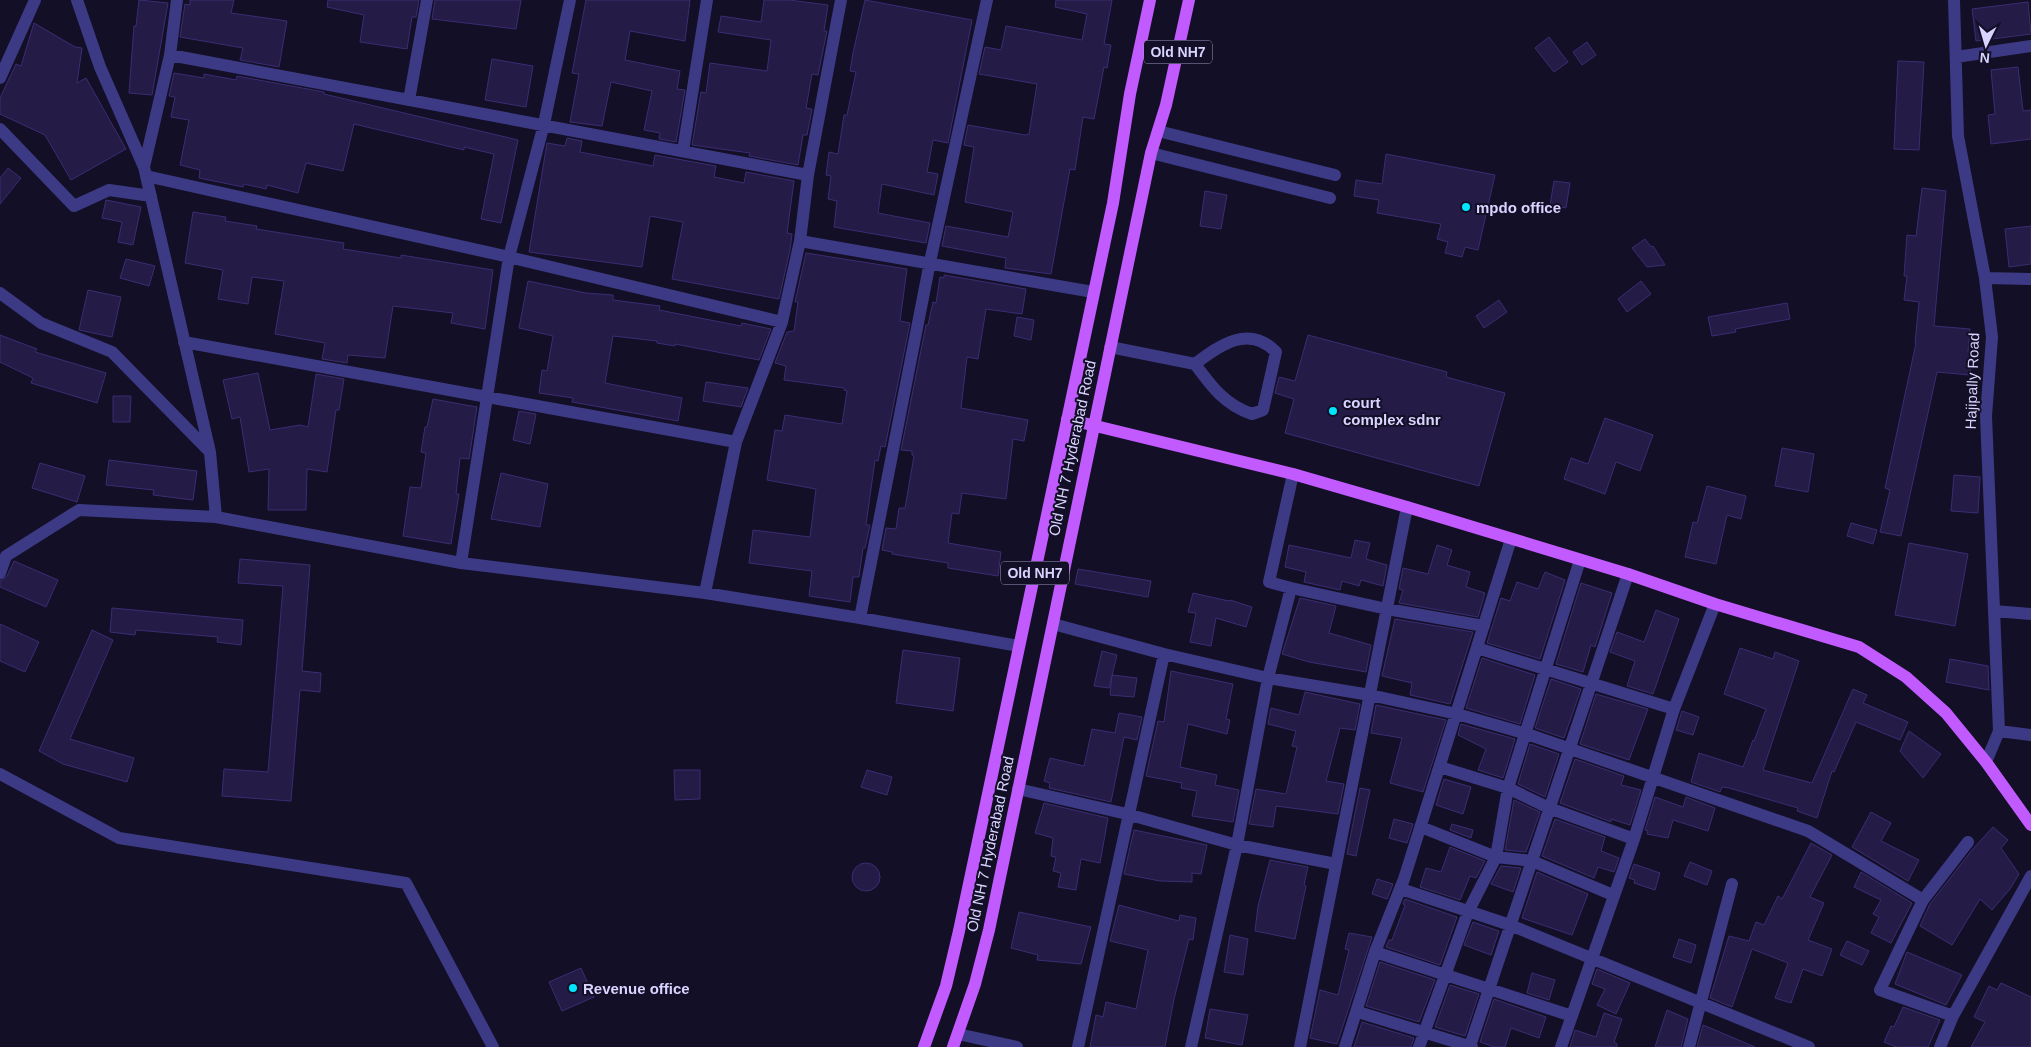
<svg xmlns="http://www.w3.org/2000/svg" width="2031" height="1047" font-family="Arial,sans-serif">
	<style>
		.building { fill: #241b47; stroke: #3b2d73 }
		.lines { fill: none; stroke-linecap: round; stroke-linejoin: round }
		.minor { stroke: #3d3a85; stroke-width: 12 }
		.major { stroke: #c25bff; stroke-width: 12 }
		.poi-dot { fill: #00e5ff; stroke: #130f26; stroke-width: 2 }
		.labels { text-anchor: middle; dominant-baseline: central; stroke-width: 4; stroke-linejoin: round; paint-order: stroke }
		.shield { fill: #130f26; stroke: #9e99be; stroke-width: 1 }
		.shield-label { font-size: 14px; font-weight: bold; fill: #d9d4ff }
		.poi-label { font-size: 15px; font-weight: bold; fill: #d9d4ff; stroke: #130f26; text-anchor: start }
		.street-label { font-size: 15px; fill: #d9d4ff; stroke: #130f26 }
	</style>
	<rect width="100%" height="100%" fill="#130f26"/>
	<path class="building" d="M139 0 168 3 152 95 129 93 134 26H136Z
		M190 0H234L231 13 287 21 279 67 240 60 243 48 180 37 185 4 190 5Z
		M328 0H419L416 17H412L407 49 360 42 364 15 327 7Z
		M435 0H521L516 29 432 19Z
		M586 0H690L685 41 630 31 625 60 680 71 677 89 685 90 676 142 659 139 660 133 644 130 652 91 611 82 602 126 570 122 579 74 572 73Z
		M764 0H789L828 5 824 31H827L818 75 812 74 806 108 812 109 807 135H803L798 165 749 156 750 153 692 145 701 92 706 93 710 63 767 71 771 40 718 32 721 16 761 22Z
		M865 0 972 20 948 143 933 140 927 172 938 174 934 195 882 184 878 213 930 223 926 243 834 227 837 201 828 199 831 176 826 175 829 152 838 154 844 115H847L856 72 850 71 853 53Z
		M1056 0H1112L1104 44 1111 45 1107 68 1104 67 1094 119 1083 117 1075 170 1070 169 1051 274 1005 268 1006 258 942 246 946 226 1008 237 1013 212 965 202 974 147 964 145 968 125 1025 135 1029 134 1037 84 979 74 985 47 1001 50 1006 26 1082 40 1087 14 1055 7Z
		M2028 2 2031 34 1976 41 1972 9Z
		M34 23 75 47 82 48 77 83 86 78 126 149 71 180 45 135 0 114V98L16 64 21 66Z
		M1549 37 1568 62 1554 72 1535 48Z
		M1587 42 1596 55 1582 65 1573 52Z
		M492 59 533 66 526 107 485 100Z
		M1898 61 1924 62 1919 150 1894 149Z
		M2018 67 2023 111 2031 110V139L1991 144 1988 115 1995 114 1991 70Z
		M174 73 204 78V74L236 80 237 76 324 92V94L518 140 501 223 481 219 494 154 464 147V150L354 124 343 171 306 163 298 193 267 185 266 189 244 184 243 187 199 178 200 170 180 165 189 120 171 117 175 97 169 96Z
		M567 138 582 141 580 152 653 166 655 155 716 166 714 177 744 183 746 172 794 181 787 233 792 234 790 250 779 299 672 279 683 222 650 216 642 267 529 252 547 143 565 146Z
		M1386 154 1495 175 1478 250 1465 247 1462 257 1445 253 1448 242 1437 239 1441 224 1377 213 1379 200 1354 196 1356 180 1382 184Z
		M8 168 21 178 0 204V178Z
		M1554 181 1570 183 1566 208 1550 205Z
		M1922 188 1946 191 1934 326 1970 329 1968 352H1972L1970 375 1937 372 1901 536 1880 532 1890 490 1885 488 1916 343H1915L1919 302 1904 300 1907 276H1904L1907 235 1916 236Z
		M1205 191 1227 195 1221 229 1200 226Z
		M106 200 141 207 133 245 118 242 122 222 102 218Z
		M193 212 226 217 225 221 257 226 256 229 344 243 343 249 401 258V255L493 270 485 329 451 323 453 313 393 306 385 358 348 355 347 363 322 359 325 343 275 334 284 281 252 277 248 304 218 299 223 270 185 263Z
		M2031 226V264L2009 267 2005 229Z
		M1645 239 1651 247 1653 246 1665 265 1647 267 1632 248Z
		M806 253 907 269 900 321 910 323 885 447 881 446 878 461 875 460 866 525H870L865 548H863L859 577H853L850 602 809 596 812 571 749 563 753 530 810 537 816 489 767 480 775 430 782 431 785 415 842 424 847 391 844 390V388L784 380 786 366 775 363 787 332 794 331 798 302H795Z
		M126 259 155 266 149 286 120 278Z
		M944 275 1026 289 1022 314 986 309 978 359 967 357 961 408 1028 420 1024 441 1013 439 1006 499 962 493 959 514 952 513 948 543 1001 552 998 576 948 568V563L892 554V552L882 550 886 528 896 529 899 508H905L914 456 912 455V451L901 450 926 325H928L933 302 936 303 940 277 944 278Z
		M528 281 586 293 613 295V300L660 306 659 310 741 326 742 323 771 329 759 360 675 344V346L657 343V341L613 336 605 383 682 398 678 421 572 402 573 398 539 393 542 370 547 371 553 336 519 328Z
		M1641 281 1651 294 1627 312 1618 299Z
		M88 290 121 297 112 337 79 330Z
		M1499 300 1507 312 1484 328 1476 316Z
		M1787 303 1790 319 1735 329 1736 332 1712 336 1708 317Z
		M1017 317 1034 320 1031 340 1014 336Z
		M0 335 37 349 35 352 106 373 97 403 31 383 33 378 0 362Z
		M1308 335 1447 372 1446 377 1505 393 1479 486 1285 433 1294 399 1275 393 1279 377 1295 381Z
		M258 373 270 430 300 425 308 427 316 374 344 379 339 410H336L327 472 307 469 306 510H268L269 469 249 472 240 417 232 419 223 380Z
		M706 382 748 388 741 407 703 401Z
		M113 396H131L130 422H113Z
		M433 399 477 407 469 459 460 458 456 494H459L451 544 403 536 410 487 421 488 426 453 421 452 425 427H427Z
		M519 411 536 414 530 444 513 440Z
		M1605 418 1653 435 1640 471 1616 462 1605 494 1564 479 1571 458 1588 464Z
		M1782 448 1814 454 1808 492 1775 486Z
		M109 460 197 471 193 500 153 495 154 490 106 485Z
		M40 463 85 476 77 502 32 488Z
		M501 473 548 484 540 527 491 519Z
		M1954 475 1980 477 1978 513 1951 511Z
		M1707 486 1746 496 1741 519 1727 515 1716 564 1685 557 1693 522 1697 523Z
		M1851 523 1877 530 1873 544 1847 536Z
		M1355 540 1370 543 1366 559 1387 565 1383 586 1361 580 1359 586 1342 581 1340 590 1304 582 1306 572 1285 567 1289 545 1351 558Z
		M1909 543 1968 554 1955 626 1895 615Z
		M1437 545 1452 550 1447 565 1470 572 1466 587 1485 593 1478 617 1399 603 1403 590 1399 589 1403 568 1428 574Z
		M240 559 310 565 302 671 321 673 320 692 300 690 291 801 222 796 224 769 268 772 283 586 238 583Z
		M14 561 58 580 46 607 0 587V581L7 576Z
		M1078 569 1151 581 1148 597 1075 584Z
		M1545 572 1565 580 1540 659 1487 643 1501 598 1510 601 1517 582 1538 589Z
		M1581 583 1612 593 1595 647 1591 645 1583 672 1556 664Z
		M1193 593 1229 601 1230 600 1252 607 1246 627 1216 618 1211 646 1190 642 1196 613 1188 612Z
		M1300 598 1336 606 1329 633 1371 645 1366 672 1309 662 1282 654Z
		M112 608 243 620 241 645 217 642 218 637 136 630 135 635 110 632Z
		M1656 610 1679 619 1653 694 1627 686 1635 661 1610 652 1617 632 1644 642Z
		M1395 619 1473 632 1450 704 1410 695 1412 683 1382 676Z
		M0 624 39 642 25 672 0 661Z
		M92 630 113 640 70 739 134 758 127 782 63 764 39 751Z
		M1740 648 1773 659 1775 652 1799 661 1763 770 1812 783 1853 689 1867 695 1863 703 1908 722 1900 740 1856 722 1834 772 1832 771 1817 818 1797 811 1798 808 1729 788 1722 787 1720 792 1691 782 1699 753 1743 767 1753 740 1754 741 1766 709 1724 694Z
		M903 650 960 658 953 711 896 703Z
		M1102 651 1117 655 1109 688 1094 686Z
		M1482 658 1535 675 1520 724 1466 708Z
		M1950 659 1988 666 1989 690 1946 682Z
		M1171 671 1233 684 1226 719 1230 720 1227 734 1188 724 1180 767 1217 775 1215 785 1239 790 1233 822 1192 816 1197 791 1181 788 1182 783 1146 776 1158 721 1164 722Z
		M1112 675 1137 678 1134 697 1110 695Z
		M1551 679 1581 689 1564 738 1535 728Z
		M1305 692 1360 704 1355 730 1340 728 1326 781 1344 784 1338 814 1276 806 1273 827 1249 824 1256 789 1286 794 1297 747 1292 746 1296 731 1268 724 1271 708 1299 715Z
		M1596 694 1648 709 1629 760 1580 744Z
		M1376 705 1446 720 1423 792 1390 783 1402 738 1371 733Z
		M1682 711 1699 717 1693 735 1676 730Z
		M1119 713 1142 717 1137 740 1124 737 1111 802 1049 788 1050 783 1044 781 1050 758 1084 766 1092 729 1115 733Z
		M1461 724 1515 739 1503 778 1478 770 1486 749 1458 735Z
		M1909 731 1941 754 1923 778 1900 751Z
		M1530 744 1559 754 1545 797 1518 784Z
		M1575 759 1624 776 1621 785 1641 790 1630 825 1611 819V822L1560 803Z
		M674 770H700V799L675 800Z
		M867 770 892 777 887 795 861 787Z
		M1444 779 1471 787 1463 814 1436 805Z
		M1360 788 1370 790 1356 856 1347 854Z
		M1655 797 1683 807 1686 797 1715 808 1708 831 1673 820 1668 838 1647 834 1648 831 1645 830Z
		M1514 800 1540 812 1526 852 1505 850Z
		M1044 803 1108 818 1100 863 1081 859 1076 890 1058 887 1061 873 1053 871 1056 857 1051 856 1053 838 1035 833Z
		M1871 812 1891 823 1881 841 1919 860 1908 881 1852 847Z
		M1394 819 1413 824 1407 843 1389 838Z
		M1555 819 1605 837 1601 851 1619 858 1614 872 1598 867 1594 878 1542 856Z
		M1452 824 1473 830 1471 838 1450 830Z
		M1993 827 2008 840 2001 848 2019 874 2010 889 1992 910 1980 899 1952 945 1920 926 1930 904 1972 850Z
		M1134 830 1207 845 1201 874 1192 873V882L1160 881 1124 874Z
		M1811 843 1832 855 1810 897 1824 903 1808 940 1832 949 1822 976 1803 969 1791 1003 1775 998 1788 963 1752 949 1732 1007 1710 998 1729 936 1749 941 1756 922 1764 925 1778 896 1782 899Z
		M1450 847 1485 861 1476 878 1470 876 1460 900 1420 887 1426 868 1441 872Z
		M1270 860 1308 867 1304 885 1306 886 1295 939 1255 931 1258 906Z
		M1690 862 1712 871 1707 885 1684 876Z
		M852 877a14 14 0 1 1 28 0a14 14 0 1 1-28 0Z
		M1634 864 1660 873 1655 890 1634 883 1635 880 1629 878Z
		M1501 866 1521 868 1513 892 1491 884Z
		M1537 872 1588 894 1572 935 1522 918Z
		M1861 872 1912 903 1891 943 1871 933 1879 917 1873 914 1881 900 1854 887Z
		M1377 879 1393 884 1387 899 1372 894Z
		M1405 899 1457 917 1440 965 1386 947 1389 940H1392L1405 905 1403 904Z
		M1119 905 1179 921 1180 915 1196 918 1193 940 1189 939 1174 999 1165 1047H1090L1096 1015 1103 1017 1106 1002 1136 1009 1148 950 1110 941Z
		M1019 912 1091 927 1081 964 1037 960 1038 955 1011 948Z
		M1473 922 1499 931 1491 955 1464 945Z
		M1349 933 1372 937 1337 1044 1310 1038 1320 990 1338 995 1349 950 1345 949Z
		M1230 935 1248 939 1243 975 1224 972Z
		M1679 939 1696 945 1691 963 1673 957Z
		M1847 941 1869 951 1862 965 1840 955Z
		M1907 952 1962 975 1946 1005 1895 984Z
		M1380 962 1435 980 1419 1022 1366 1006Z
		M581 968 594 997 562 1011 549 982Z
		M1597 969 1630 983 1616 1014 1597 1005 1605 989 1592 984Z
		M1532 973 1555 980 1549 1000 1527 993Z
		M2001 983 2031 997V1047H1971L1985 1022 1974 1017 1989 986 1997 990Z
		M1450 985 1479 994 1465 1036 1435 1027Z
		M1494 999 1546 1017 1539 1038 1511 1028 1505 1047H1494L1480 1042Z
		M1903 1007 1940 1020 1928 1047H1896L1884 1042 1891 1026 1894 1027Z
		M1210 1009 1248 1015 1242 1045 1205 1038Z
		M1667 1010 1688 1019 1681 1047H1655Z
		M1604 1013 1622 1019 1614 1042 1617 1044V1047H1570L1575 1030 1596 1037Z
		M1362 1022 1414 1038 1411 1047H1354Z
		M1703 1025 1755 1047H1697Z"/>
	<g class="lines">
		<path class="minor" d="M77 0 100 67 144 167
			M177 0 170 55 144 167 210 452
			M987 0 930 262 860 618 1019 646
			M1954 0 1958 136 1985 278 1992 337 1986 416 1999 731 1986 762
			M170 55 808 175
			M1956 57 2031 46
			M0 78 35 0
			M409 100 427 0
			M0 129 74 206 109 190 151 196
			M1158 131 1335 175
			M683 151 707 0
			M1151 153 1330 198
			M146 176 509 257 782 322
			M800 241 1093 292
			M1985 278 2031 279
			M0 293 41 323 112 352 210 452 216 517 79 510 6 556 0 573
			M184 342 736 442
			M1110 347 1195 364C1211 386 1225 405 1252 414L1263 410 1276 352C1249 324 1220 345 1195 364
			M216 517 461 563 705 593 860 618
			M461 563 509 257 544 124 570 0
			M1291 588 1387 609 1484 626
			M705 593 736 442 782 322 800 241 808 175 841 0
			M1994 611 2031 614
			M1053 624 1164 654 1268 678 1370 695 1457 714 1527 734 1808 831 1923 900 1968 842
			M1477 648 1674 709
			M1999 731 2031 735
			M1440 767 1508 788 1549 808 1634 839
			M0 774 119 838 406 883 493 1047
			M1018 789 1127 814 1237 845 1336 864
			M1421 827 1496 857 1532 861 1613 895
			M1401 889 1510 925 1809 1047
			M1923 900 1880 990 1953 1016
			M1375 952 1572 1016
			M1358 1012 1472 1047
			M958 1034 1017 1047
			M1470 1046 1628 574
			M1078 1047 1164 654
			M1191 1047 1237 845 1268 678 1291 588 1269 582 1293 474
			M1300 1047 1407 507
			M1345 1047 1375 952 1404 879 1511 539
			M1419 1047 1468 912 1496 857 1508 788 1580 560
			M1561 1047 1634 839 1674 709 1715 604
			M1689 1047 1732 884
			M1940 1047 1953 1016 2031 876"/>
		<path class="major" d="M1067 419 1293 474 1407 507 1628 574 1715 604 1859 647 1906 677 1946 713 1986 762 2031 825
			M924 1047 946 986 959 931 1113 203 1130 94 1150 0
			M953 1047 975 984 989 930 1151 153 1166 105 1189 0"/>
	</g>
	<g class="poi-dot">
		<circle cx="1466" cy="207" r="5"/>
		<circle cx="1333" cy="411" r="5"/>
		<circle cx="573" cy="988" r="5"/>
	</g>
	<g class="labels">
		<g class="shield">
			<rect x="1144" y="40.5" width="68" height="23" rx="4"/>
			<rect x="1001" y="561.5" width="68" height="23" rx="4"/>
		</g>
		<g class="shield-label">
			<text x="1178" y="52">Old NH7</text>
			<text x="1035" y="573">Old NH7</text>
		</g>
		<g class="poi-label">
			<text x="1476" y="207">mpdo office</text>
			<text x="1343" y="402">court<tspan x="1343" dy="17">complex sdnr</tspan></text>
			<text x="583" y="988">Revenue office</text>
		</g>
		<g class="street-label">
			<text transform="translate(1972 381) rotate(-88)">Hajipally Road</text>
			<text transform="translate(1072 448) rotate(-78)">Old NH 7 Hyderabad Road</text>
			<text transform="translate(990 844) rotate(-78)">Old NH 7 Hyderabad Road</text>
		</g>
	</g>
	<g transform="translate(1986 45) rotate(185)" stroke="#130f26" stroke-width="4" paint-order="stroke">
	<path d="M0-4L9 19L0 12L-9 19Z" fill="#d9d4ff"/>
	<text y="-8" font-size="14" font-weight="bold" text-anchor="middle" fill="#d9d4ff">N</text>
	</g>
</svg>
